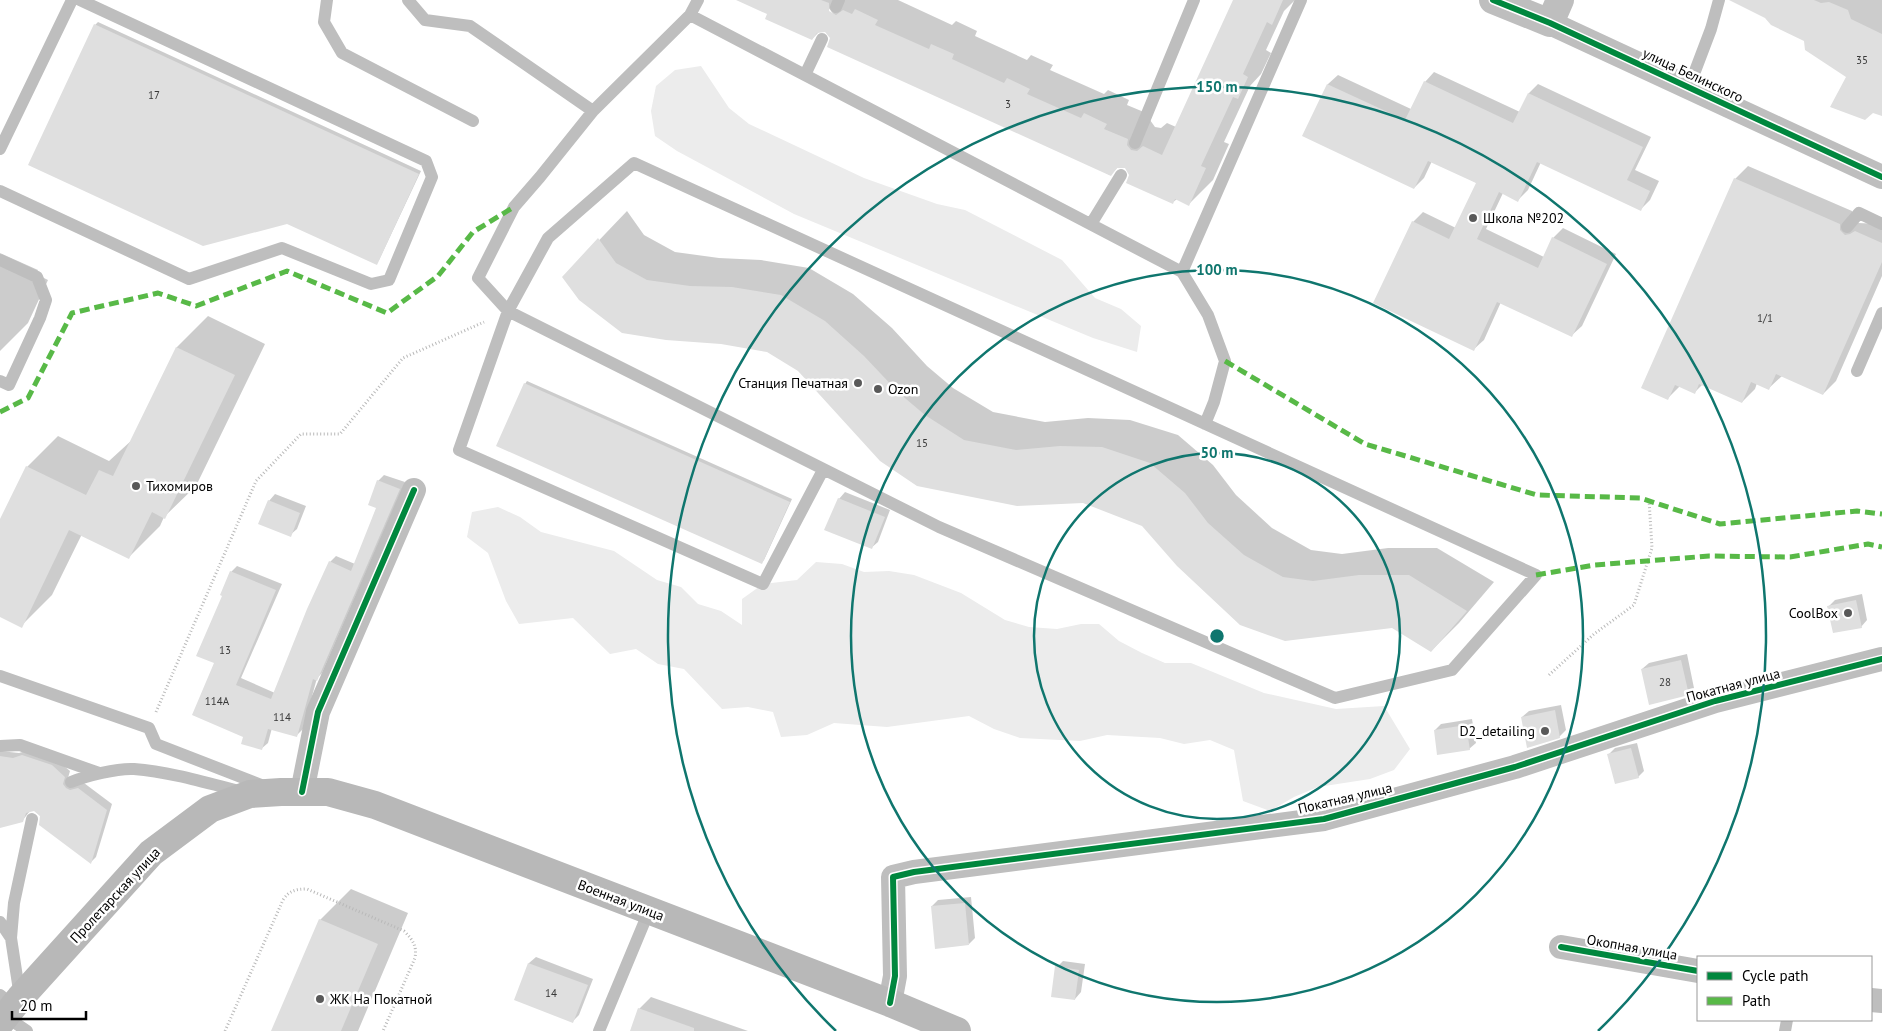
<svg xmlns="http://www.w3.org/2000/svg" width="1882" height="1031" font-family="'PT Sans',sans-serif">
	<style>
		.green { fill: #ececec }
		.shadow { fill: #0003; fill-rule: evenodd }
		.building { fill: #dfdfdf }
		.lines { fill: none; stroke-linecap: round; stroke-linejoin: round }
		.path { stroke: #b9b9b9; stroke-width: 3; stroke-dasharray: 1 2.5; stroke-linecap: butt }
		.service { stroke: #bebebe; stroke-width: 12 }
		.minor { stroke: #bebebe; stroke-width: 24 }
		.tertiary { stroke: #bebebe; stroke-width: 28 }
		.secondary { stroke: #b8b8b8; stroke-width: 28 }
		.quiet { stroke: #58b947; stroke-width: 5; stroke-dasharray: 10 5; stroke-linecap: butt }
		.cycleway-casing { stroke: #fff; stroke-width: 9 }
		.cycleway { stroke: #00873e; stroke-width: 6 }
		.ring { fill: none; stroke: #0f766e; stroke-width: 2.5 }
		.poi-dot { fill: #595959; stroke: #fff; stroke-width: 2 }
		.labels { text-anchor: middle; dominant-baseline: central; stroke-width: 5; stroke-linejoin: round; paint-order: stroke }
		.number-label { font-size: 11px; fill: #383838 }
		.street-label { font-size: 14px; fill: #000; stroke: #fff }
		.poi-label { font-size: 14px; fill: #000; stroke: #fff; text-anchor: start }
		.centre { fill: #0f766e; stroke: #fff; stroke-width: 2.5 }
		.ring-label { font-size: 15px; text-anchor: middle; font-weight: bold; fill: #0f766e; stroke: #fff; stroke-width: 5; stroke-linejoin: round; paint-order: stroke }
	</style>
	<rect width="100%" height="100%" fill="#fff"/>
	<path class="green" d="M701 66 729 108 749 124 864 178 937 204 965 210 1062 260 1095 298 1121 309 1141 326 1137 352 1093 338 794 214 677 151 655 136 651 111 656 86 675 70Z
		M498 507 520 517 541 532 614 551 657 580 681 587 698 604 721 611 742 625V599L763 584 797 580 816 562 842 564 864 572 889 571 914 575 961 593 1005 620 1029 627 1057 629 1081 624H1099L1119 641 1142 653 1165 663H1191L1264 693 1336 709 1384 706 1410 749 1394 770 1370 779 1318 787 1294 797 1270 811 1243 801 1234 750 1210 740 1184 744 1160 738 1107 735 1080 741 1020 738 994 729 969 716 887 727 834 723 807 735 781 737 773 712 748 707 722 709 684 669 658 664 636 649 610 654 573 618 519 624 506 601 488 553 467 537 472 512Z"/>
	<path class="shadow" d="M758 0H898L952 25 956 21 977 31 975 36 1027 60 1031 55 1053 65 1050 70 1104 94 1108 90 1129 100 1127 105 1151 115 1150 120 1155 127 1161 128 1167 123 1176 127 1234 0H1295L1284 11 1266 50 1271 53 1261 74 1250 86 1224 142 1229 144 1213 180 1189 204 1177 199 1172 203 1130 175 1125 167H1118L1110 175 831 38 827 31H820L812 39 769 13ZM825 3 834 15H831L823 4Z
		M1750 0H1882V115L1847 77 1806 40 1766 17Z
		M98 22 421 171 379 260 376 263 95 25Z
		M1434 72 1520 112 1529 93 1538 84 1651 137 1635 170 1659 181 1650 200 1641 209 1541 162 1528 190 1518 200 1503 193 1486 229 1544 257 1553 238 1563 228 1616 254 1582 326 1572 335 1501 302 1484 340 1474 349 1413 222 1423 212 1456 228 1477 183 1432 161 1424 178 1414 188 1304 136 1328 84 1338 75 1411 109 1425 82Z
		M1748 166 1852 211V217L1858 223 1882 224V276L1836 381 1823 394 1782 376 1769 388 1757 383 1755 389 1742 402 1703 384 1695 392 1680 386 1668 398 1643 387 1735 179Z
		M627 211 644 235 675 252 719 258 761 260 809 268 853 294 892 328 927 366 953 388 993 412 1045 422 1088 418 1130 420 1178 435 1213 465 1236 495 1272 528 1311 550 1342 554 1388 548H1437L1494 582 1459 623 1431 651 1392 626 1143 525 799 370 768 351 721 343 564 277Z
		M0 253 38 270 36 274 48 280 28 323 0 351Z
		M208 316 265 344 196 486 164 517 160 526 129 557 82 534 52 595 21 626 0 616V522L27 467 58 436 109 461 132 440 177 347Z
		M527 381 792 499 764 560 761 563 525 384Z
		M384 475 405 482 322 673 317 678 303 729 297 735 272 728 268 743 261 749 245 736 216 663 223 595 231 572 237 566 282 584 241 678 275 693 330 562 336 556 355 564 377 507 378 481Z
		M845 492 890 510 878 542 871 548 839 499Z
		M275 494 306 506 297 529 290 535 269 501Z
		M1862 594 1867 620 1861 627 1829 606 1835 600Z
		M1687 654 1694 688 1688 694 1642 669 1649 663Z
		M1561 705 1566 730 1559 737 1522 717 1529 711Z
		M1472 719 1476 743 1469 749 1435 730 1441 724Z
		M1637 743 1644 771 1638 777 1609 754 1615 748Z
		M29 750 57 760 70 771 68 778 84 783 112 804 96 857 91 862 34 810 30 811 22 821 0 825V751L19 753Z
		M351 889 408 913 358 1031H273L320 920Z
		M971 897 975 938 969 944 932 906 938 900Z
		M536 957 593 979 579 1015 573 1021 516 999 529 963Z
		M1063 961 1085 964 1081 992 1075 999 1057 967Z
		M651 997 748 1031H631L639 1009Z"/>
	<path class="building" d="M736 0H821L829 3V11L836 15 843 10 852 14 855 9 878 20 875 25 929 49 931 44 954 54 952 59 1004 83 1007 78 1030 89 1027 94 1081 118 1084 113 1107 124 1104 129 1128 139 1127 145 1131 150 1137 151 1143 146 1162 155 1233 0H1283L1272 25 1267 22 1243 74 1248 77 1238 99 1233 97 1201 166 1206 168 1189 206 1175 199 1173 204 1126 183 1129 175 1125 168H1117L1111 176 827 47 830 38 825 32 817 33 812 40 765 19 767 14Z
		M1729 0H1814L1821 3 1829 2 1848 10 1851 19 1882 34V116L1873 113 1865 120 1830 107 1846 77 1805 50 1804 41 1771 25 1765 18Z
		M94 24 419 174 377 265 287 224 203 246 28 165Z
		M1424 81 1513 123 1528 93 1643 147 1627 180 1650 191 1641 211 1537 162 1518 202 1499 192 1477 239 1538 268 1552 237 1607 264 1572 337 1497 302 1474 351 1373 303 1412 221 1449 239 1476 183 1428 161 1414 189 1302 136 1327 84 1405 120Z
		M1734 178 1840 224V230L1845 235 1850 234 1855 231 1882 243V262L1823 395 1776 374 1769 390 1751 382 1742 403 1699 384 1695 394 1675 385 1668 400 1641 388Z
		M598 238 616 263 647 280 690 286 732 287 781 295 825 321 864 356 899 393 925 415 964 440 1016 450 1060 446 1102 447 1150 463 1185 493 1208 523 1244 555 1283 577 1313 581 1359 575H1409L1467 611 1431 652 1392 628 1285 641 1240 625 1177 566 1142 526 1083 503 1017 506 917 486 880 461 798 371 767 352 721 344 666 340 622 333 579 300 562 277Z
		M176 347 235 375 165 519 152 512 129 559 69 530 22 628 0 617V519L26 466 86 495 99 470 113 476Z
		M524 383 790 502 762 564 496 446Z
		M377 480 400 489 317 681 313 679 297 737 268 729 262 750 241 744 243 737 192 715 214 663 196 656 222 596 220 595 230 571 276 590 236 685 271 699 307 609 329 561 351 571 376 508 368 505Z
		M838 498 885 517 872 549 824 530Z
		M268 500 300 513 291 537 258 524Z
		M1856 600 1862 628 1833 633 1827 606Z
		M1681 660 1689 695 1649 705 1641 669Z
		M1555 710 1560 738 1527 748 1521 717Z
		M1466 725 1470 750 1437 755 1434 730Z
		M1631 748 1639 778 1615 784 1607 754Z
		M22 755 52 765 65 777 63 784 66 788 70 790 78 788 107 810 91 864 39 825 40 816 34 811 26 813 23 822 0 828V756L13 758Z
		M965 903 969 945 935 949 931 906Z
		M319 919 378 944 341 1031H271Z
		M528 963 588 985 573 1023 514 1000Z
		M1055 966 1079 970 1075 1000 1051 997Z
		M638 1008 694 1028V1031H630Z"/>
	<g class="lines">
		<path class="path" d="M1549 675 1594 634 1634 605 1652 548 1649 500
			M156 712 256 481 301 434H340L403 358 484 322
			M225 1031 283 900C289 891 295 889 307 889L404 931C413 940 417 946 415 958L383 1031"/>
		<path class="service" d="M327 0 324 22 342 53 473 121
			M408 0 425 20 470 26 593 111
			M698 0 690 15 593 111 540 177 514 207 478 278 508 311 939 527 1335 698 1452 670 1536 575 634 163 548 238 508 311 459 450 763 584 823 470
			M836 7 839 0
			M690 15 1182 272 1301 0
			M805 75 822 39
			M1689 87 1711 29 1719 0
			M1135 143 1194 0
			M0 149 72 0
			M0 191 189 279 282 248 371 284 389 280 432 177 426 161 80 0
			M1091 224 1121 175
			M1847 227 1859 213 1882 224
			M0 260 37 277 46 300 40 318 9 385 0 381
			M1182 272 1208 315 1225 361 1214 402 1205 424
			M1857 371 1882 313
			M0 676 149 728 156 744 264 786
			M0 746 20 745 99 773
			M71 782C86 776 117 768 134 769 171 772 207 783 243 792
			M0 922 11 938
			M0 995 14 1006
			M20 997 11 938 14 903 32 819
			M5 1016 27 1031
			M599 1031 649 911
			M1785 1031 1787 1020"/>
		<path class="minor" d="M1550 23 1882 177
			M302 792 318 712 414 490
			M1561 947 1698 971
			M1871 1000 1882 1001
			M890 1003 895 976 893 877 914 872 1324 819 1515 767 1715 701 1882 659"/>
		<path class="tertiary" d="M1493 0 1550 23 1560 0"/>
		<path class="secondary" d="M0 1023 20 998 151 853 210 809 250 794 281 792H328L375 805 890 1003 957 1031"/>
		<path class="quiet" d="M1225 361 1365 444 1537 495 1640 498 1720 524 1857 511 1882 514
			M0 412 28 398 72 313 158 293 196 306 287 271 387 313 438 276 473 232 514 207
			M1536 575 1595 565 1709 556 1790 557 1868 544 1882 547"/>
		<g class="cycleway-casing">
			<path id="cycleway" d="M1493 0 1550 23 1882 177
				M302 792 318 712 414 490
				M1561 947 1698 971
				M890 1003 895 976 893 877 914 872 1324 819 1515 767 1715 701 1882 659"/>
		</g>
		<use href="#cycleway" class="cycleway"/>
	</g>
	<g class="ring">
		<circle cx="1217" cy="636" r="183"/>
		<circle cx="1217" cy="636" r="366"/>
		<path d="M836 1031A549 549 0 1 1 1598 1031"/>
	</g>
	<g class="poi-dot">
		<circle cx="1473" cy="218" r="5"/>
		<circle cx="858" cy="383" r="5"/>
		<circle cx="878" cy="389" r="5"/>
		<circle cx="136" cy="486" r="5"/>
		<circle cx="1848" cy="613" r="5"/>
		<circle cx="1545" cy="731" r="5"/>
		<circle cx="320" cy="999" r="5"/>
	</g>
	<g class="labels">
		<g class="number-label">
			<text x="1862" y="60">35</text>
			<text x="154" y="95">17</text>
			<text x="1008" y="104">3</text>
			<text x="1765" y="318">1/1</text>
			<text x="922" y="443">15</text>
			<text x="225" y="650">13</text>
			<text x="1665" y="682">28</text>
			<text x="217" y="701">114А</text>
			<text x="282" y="717">114</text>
			<text x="551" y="993">14</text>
		</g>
		<g class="street-label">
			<text transform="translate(1693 75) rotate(25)">улица Белинского</text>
			<text transform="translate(1733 685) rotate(-15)">Покатная улица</text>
			<text transform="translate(1345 798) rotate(-13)">Покатная улица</text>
			<text transform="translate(115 895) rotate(-47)">Пролетарская улица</text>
			<text transform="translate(621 900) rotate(21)">Военная улица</text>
			<text transform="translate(1632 947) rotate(10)">Окопная улица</text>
		</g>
		<g class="poi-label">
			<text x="1483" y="218">Школа №202</text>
			<text x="848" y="383" text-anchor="end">Станция Печатная</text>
			<text x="888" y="389">Ozon</text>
			<text x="146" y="486">Тихомиров</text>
			<text x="1838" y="613" text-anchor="end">CoolBox</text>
			<text x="1535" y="731" text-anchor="end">D2_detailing</text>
			<text x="330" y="999">ЖК На Покатной</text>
		</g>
	</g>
	<circle cx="1217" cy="636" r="8" class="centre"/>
	<g class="ring-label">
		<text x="1217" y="92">150 m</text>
		<text x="1217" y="275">100 m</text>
		<text x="1217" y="458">50 m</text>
	</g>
	<rect x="1697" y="956" width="175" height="65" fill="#ffffff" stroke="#999999"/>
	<rect x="1707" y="972" width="25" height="8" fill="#00873e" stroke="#999999"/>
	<text x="1742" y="981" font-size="15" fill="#000000">Cycle path</text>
	<rect x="1707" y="997" width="25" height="8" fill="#58b947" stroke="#999999"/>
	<text x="1742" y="1006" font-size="15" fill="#000000">Path</text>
	<path d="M12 1011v8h74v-8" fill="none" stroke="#000000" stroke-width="2.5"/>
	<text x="20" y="1011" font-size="15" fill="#000000" stroke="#ffffff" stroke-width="4" paint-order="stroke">20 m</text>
</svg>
